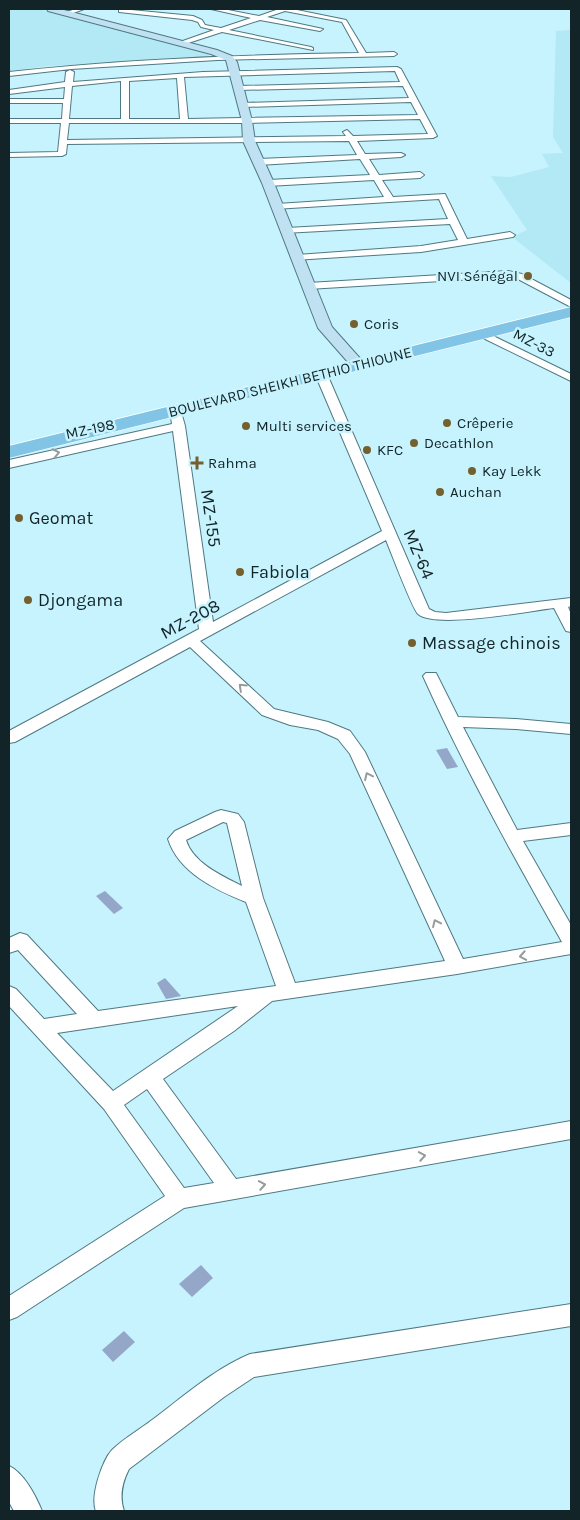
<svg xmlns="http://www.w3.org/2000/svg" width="580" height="1520" font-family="Karla,sans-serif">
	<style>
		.built { fill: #b2e9f4 }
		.water { fill: #95a7c8 }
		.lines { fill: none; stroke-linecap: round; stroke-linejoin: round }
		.street-casing { stroke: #4f7982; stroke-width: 2 }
		.secondary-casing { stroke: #4f7982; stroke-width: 2 }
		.primary-casing { stroke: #fff; stroke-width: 1 }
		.street { fill: #fff; fill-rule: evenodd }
		.secondary { fill: #c0e1f2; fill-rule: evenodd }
		.primary { fill: #82c4e6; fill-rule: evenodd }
		.oneway { stroke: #959c9e }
		.poi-dot { fill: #745f2e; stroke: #c6f3fd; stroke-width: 2 }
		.labels { text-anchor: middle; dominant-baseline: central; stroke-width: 5; stroke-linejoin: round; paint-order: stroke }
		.far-poi-label { font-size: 15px; fill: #132428; stroke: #c6f3fd; text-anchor: start }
		.far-street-label { font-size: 15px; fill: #132428; stroke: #c6f3fd }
		.poi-label { font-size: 18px; fill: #132428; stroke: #c6f3fd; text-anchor: start }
		.street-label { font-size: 18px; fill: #132428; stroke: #c6f3fd }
	</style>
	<rect width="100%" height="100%" fill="#c6f3fd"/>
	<path class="built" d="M9 9H38L67 16 208 53 209 57 47 66 9 71Z
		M571 30V283L512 237 527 230 491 176 511 177 549 167 542 154 563 153 553 137 556 31Z"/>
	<path class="water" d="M447 748 458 767 447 769 436 750Z
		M105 891 123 908 114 914 96 896Z
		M165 978 181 996 166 999 157 983Z
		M201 1265 213 1278 192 1297 179 1284Z
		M124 1331 135 1342 113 1362 102 1350Z"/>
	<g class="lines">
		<g class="street-casing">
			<path id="street" d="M75 9H84L68 15 65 13Z
				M121 9 193 16 202 20 205 25 221 28 251 18 211 9H223L259 16 279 9H292L346 20 366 53 394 52 397 54 394 56 217 60 71 69 9 76V72C125 59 242 55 359 53L342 22 285 11 267 17 323 29 320 31 260 20 229 30 311 47 313 48V50L222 32 182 45 180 44V42L214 30 201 27 198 22 192 20 119 12V10Z
				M397 67 401 69 437 136 433 138 357 141 365 154 401 153 405 155 401 157 369 159 379 175 420 172 424 175 420 178 382 180 393 197 445 194 467 239 510 232 515 235 513 237 421 252 294 260 292 258 297 255 421 246 458 240 450 224 284 233V229L287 228 448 219 439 199 274 209V205L277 204 384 197 374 180 268 186 264 183 268 180 370 175 360 159 258 165 254 162 258 159 357 155 349 141 67 144 66 154 62 156 9 157V153L58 152 61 123H9V119H62L63 103H9V99H64L65 87 9 94V90L65 82 66 72 70 70 74 72 73 82 203 72ZM395 71 400 82 239 86 235 88 239 90 403 86 409 98 243 103 239 105 243 107 411 102 418 115 188 119 184 77ZM177 78 180 119H129V81ZM121 81V119H69L72 86ZM420 119 428 134 353 136 347 130 343 132 346 136 67 140 69 123H247Z
				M508 271 522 274 571 300V307L516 278 508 277 308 289 303 286 308 283Z
				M483 331 571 374V381L479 336 478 334 479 332Z
				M321 371 327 374 429 609 435 612 446 613 571 598V606L568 607 571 614V632L566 631 554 608C529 611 435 629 418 614 412 608 391 552 386 540L200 641 274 709 328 722 350 731 365 752 463 959 562 942C512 854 464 767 423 676L426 673H436L458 717 516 719 571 724V734L516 729 463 727 517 830 571 823V835L523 841 571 925V954L457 974 272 1001 234 1031 163 1079 236 1179 571 1121V1139L184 1208 17 1317 9 1320V1296L165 1196 104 1109 9 1006V986L16 989 44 1019 77 1014 18 950 9 953V938L20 933 27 935 98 1011 276 986 246 902C216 890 179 873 168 839L175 831 215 812 221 810 238 814 244 822 263 898 295 983 445 961 350 754 338 739 318 730 290 725 262 715 190 647 15 742 9 743V731L199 629 173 431 9 468V460L172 424 170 410 176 407 180 408 185 426 213 622 382 531 315 374ZM223 822 227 823 242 886C222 876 193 863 186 840ZM238 1006 113 1091 57 1033ZM147 1089 214 1183 184 1188 124 1105Z
				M571 1304V1326L254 1377 224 1397 129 1469C122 1483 119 1496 124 1511H96C90 1497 102 1461 112 1450 123 1439 139 1430 152 1420 183 1397 214 1369 250 1354Z
				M9 1466C24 1473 36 1496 42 1511H14L9 1502Z"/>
		</g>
		<g class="secondary-casing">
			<path id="secondary" d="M47 9H60L217 50 232 56 237 62 252 121 255 141 274 183 332 327 357 355 360 358 357 361H347L318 328 262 183 243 141 242 121 226 60 211 54 48 11Z"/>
		</g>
		<g class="primary-casing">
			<path id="primary" d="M571 307V317L9 458V446Z"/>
		</g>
		<use href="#street" class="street"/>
		<use href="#secondary" class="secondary"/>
		<use href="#primary" class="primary"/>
	</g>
	<defs><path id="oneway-chevron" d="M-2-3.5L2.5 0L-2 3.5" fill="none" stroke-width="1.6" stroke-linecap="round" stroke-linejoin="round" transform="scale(1.25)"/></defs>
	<g class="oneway">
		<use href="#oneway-chevron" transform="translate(56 453) rotate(-12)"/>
		<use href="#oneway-chevron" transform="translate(242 687) rotate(-137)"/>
		<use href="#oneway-chevron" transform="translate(368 776) rotate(-115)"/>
		<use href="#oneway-chevron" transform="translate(436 923) rotate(-115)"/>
		<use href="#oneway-chevron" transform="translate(523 956) rotate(170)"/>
		<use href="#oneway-chevron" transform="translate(422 1156) rotate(-10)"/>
		<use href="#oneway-chevron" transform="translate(262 1185) rotate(-10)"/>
	</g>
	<g class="poi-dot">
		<circle cx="528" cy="276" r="5"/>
		<circle cx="354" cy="324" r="5"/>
		<circle cx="447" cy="423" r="5"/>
		<circle cx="246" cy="426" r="5"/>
		<circle cx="414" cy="443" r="5"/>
		<circle cx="367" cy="450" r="5"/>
		<path d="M194.5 455.5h5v5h5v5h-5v5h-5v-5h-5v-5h5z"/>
		<circle cx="472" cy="471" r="5"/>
		<circle cx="440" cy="492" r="5"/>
		<circle cx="19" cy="518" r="5"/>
		<circle cx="240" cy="572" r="5"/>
		<circle cx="28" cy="600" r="5"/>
		<circle cx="412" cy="643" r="5"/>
	</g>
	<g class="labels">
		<g class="far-poi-label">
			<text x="518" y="276" text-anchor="end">NVI Sénégal</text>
			<text x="364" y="324">Coris</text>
			<text x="457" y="423">Crêperie</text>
			<text x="256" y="426">Multi services</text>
			<text x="424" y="443">Decathlon</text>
			<text x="377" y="450">KFC</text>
			<text x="208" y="463">Rahma</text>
			<text x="482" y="471">Kay Lekk</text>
			<text x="450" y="492">Auchan</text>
		</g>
		<g class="far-street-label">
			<text transform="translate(534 343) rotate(27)">MZ-33</text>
			<text transform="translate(290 382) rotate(-14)">BOULEVARD SHEIKH BETHIO THIOUNE</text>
			<text transform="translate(90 429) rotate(-12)">MZ-198</text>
		</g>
		<g class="poi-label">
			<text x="29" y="518">Geomat</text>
			<text x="250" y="572">Fabiola</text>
			<text x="38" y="600">Djongama</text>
			<text x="422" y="643">Massage chinois</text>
		</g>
		<g class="street-label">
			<text transform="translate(211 518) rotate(82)">MZ-155</text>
			<text transform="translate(419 554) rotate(67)">MZ-64</text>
			<text transform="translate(190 619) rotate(-28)">MZ-208</text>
		</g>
	</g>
	<rect width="580" height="1520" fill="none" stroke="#132428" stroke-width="20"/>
</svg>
